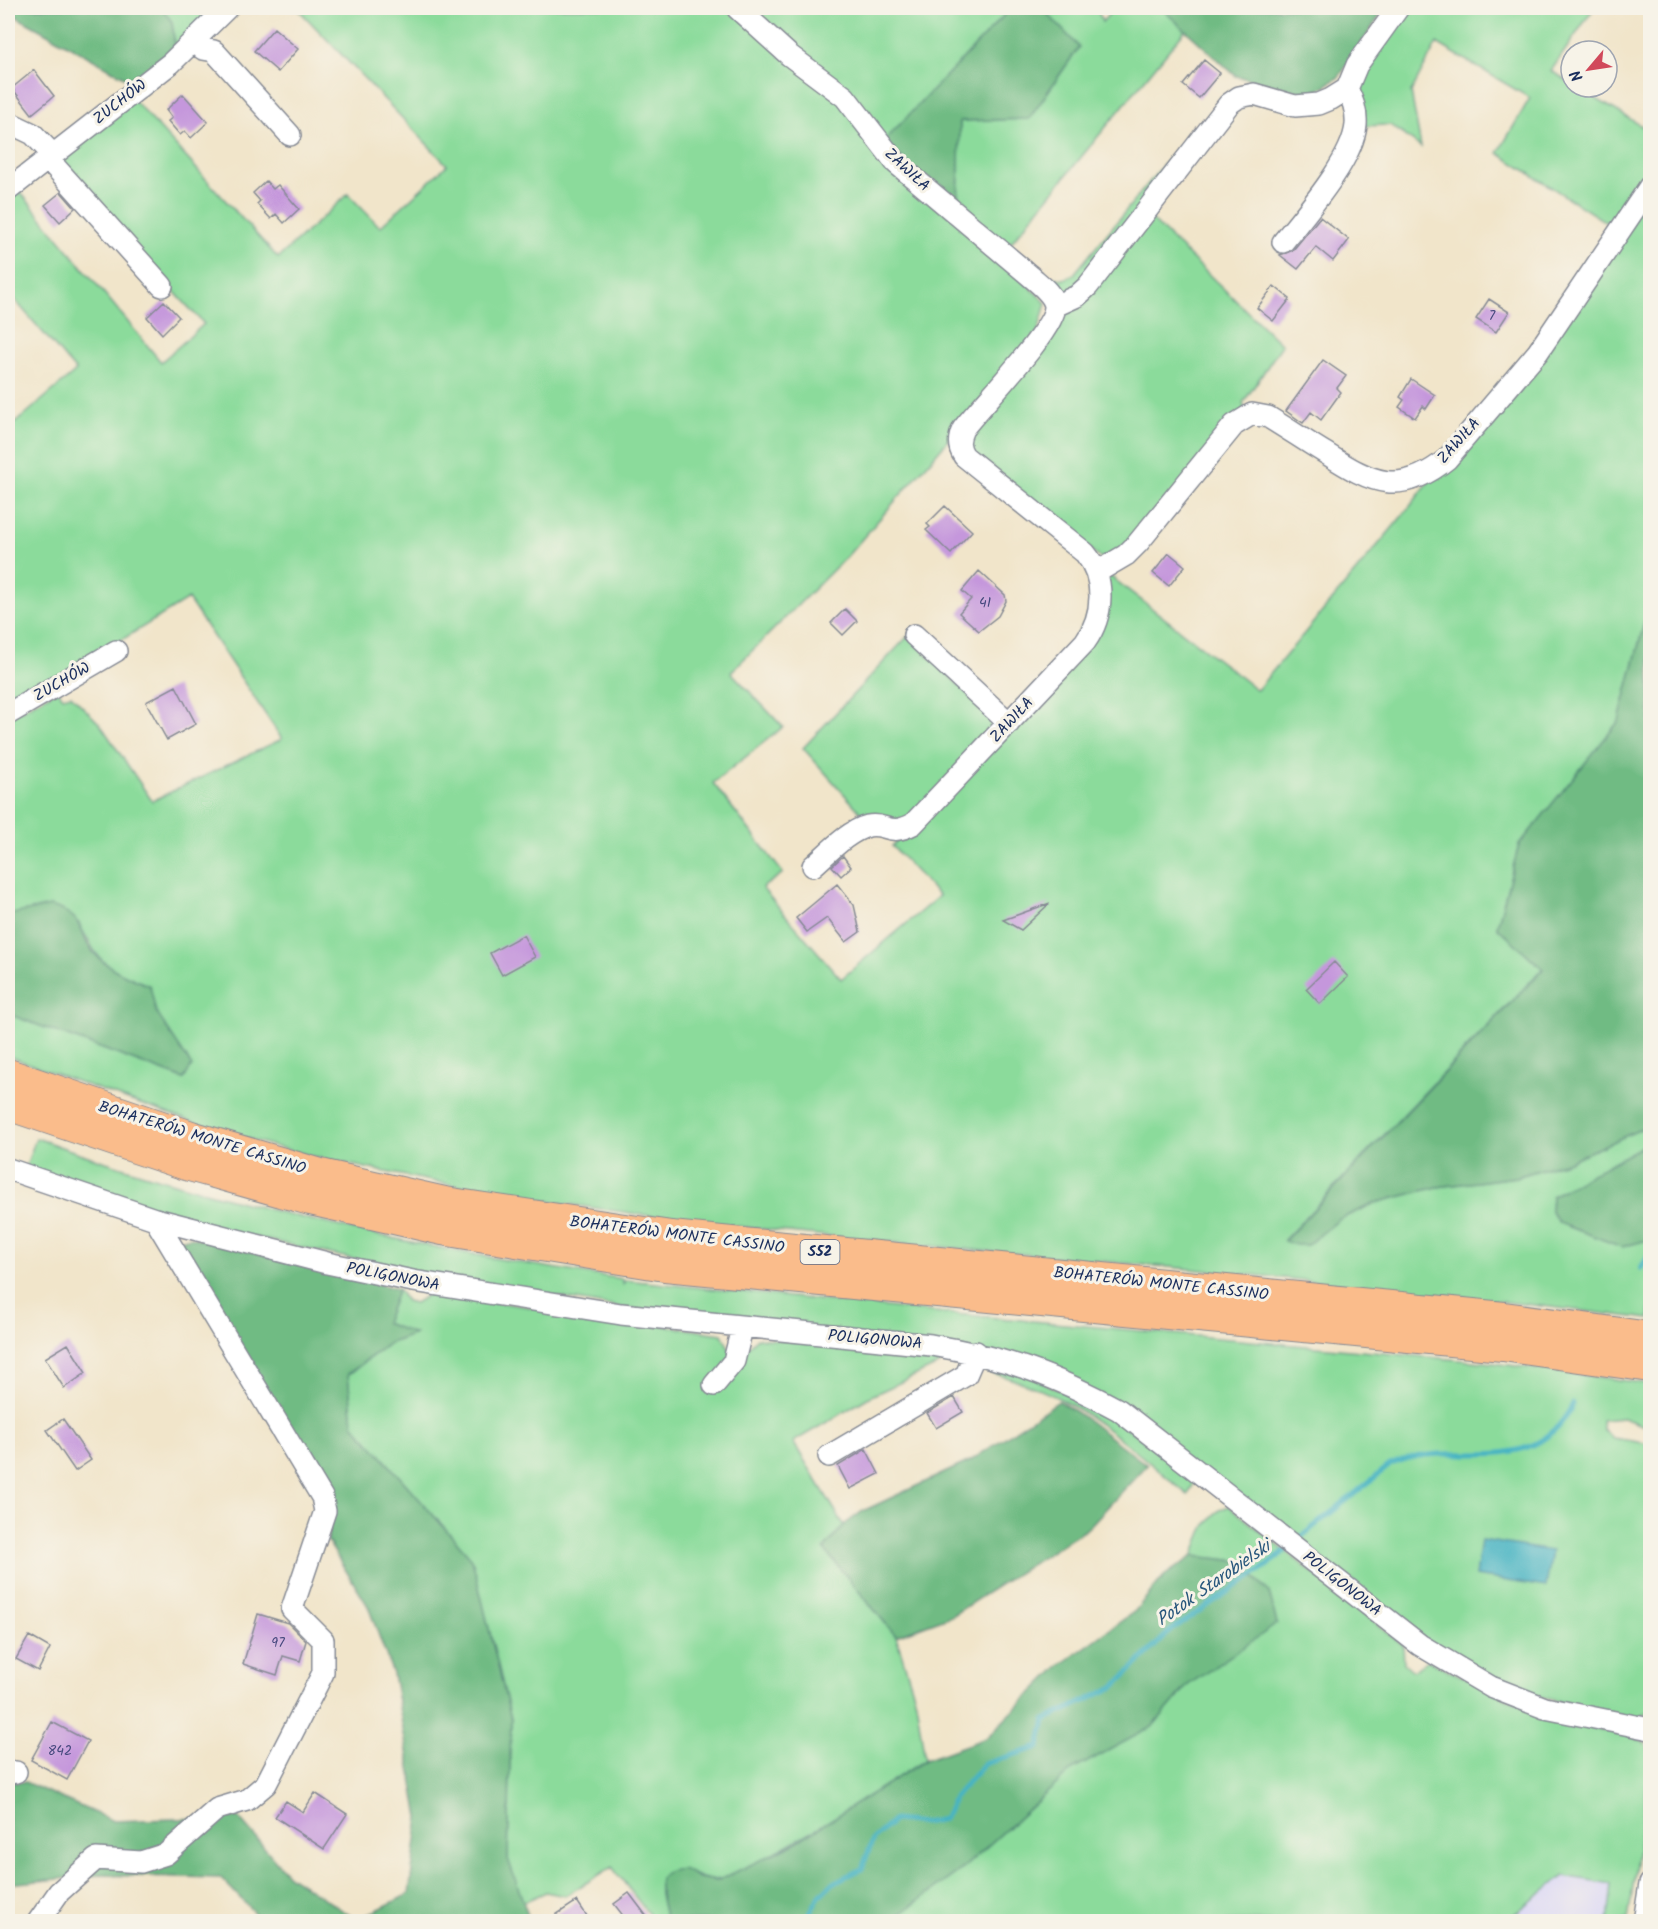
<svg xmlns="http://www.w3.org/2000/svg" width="1658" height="1929" font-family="Kalam,sans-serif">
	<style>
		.built { fill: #d9d6f7 }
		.green { fill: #8bdb9b; stroke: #53857c; stroke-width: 1.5 }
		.forest { fill: #70bb83; stroke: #467570; stroke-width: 1.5 }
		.water { fill: #47b4c3; stroke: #317290; stroke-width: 1.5 }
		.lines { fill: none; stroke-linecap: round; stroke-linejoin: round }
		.stream { stroke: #47b4c3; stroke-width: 5 }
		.building { fill: #c597dc }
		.minor-casing { stroke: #868a94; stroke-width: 24 }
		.highway-casing { stroke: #868a94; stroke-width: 34 }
		.minor { stroke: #fff; stroke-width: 21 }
		.highway { stroke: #fabc8b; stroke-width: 32 }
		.labels { text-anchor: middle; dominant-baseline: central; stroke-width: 6; stroke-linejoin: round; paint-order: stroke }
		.number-label { font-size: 14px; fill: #46497e }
		.shield { fill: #f7f3e8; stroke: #5d6a87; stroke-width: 1.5 }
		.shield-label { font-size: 15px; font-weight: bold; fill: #1b2f5e }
		.street-label { font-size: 16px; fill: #1b2f5e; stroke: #f7f3e8 }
		.water-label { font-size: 18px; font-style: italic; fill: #28577c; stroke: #f7f3e8 }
	</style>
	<rect width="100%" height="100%" fill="#f7f3e8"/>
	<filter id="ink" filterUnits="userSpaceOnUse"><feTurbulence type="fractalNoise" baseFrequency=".0167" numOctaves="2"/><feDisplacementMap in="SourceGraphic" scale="12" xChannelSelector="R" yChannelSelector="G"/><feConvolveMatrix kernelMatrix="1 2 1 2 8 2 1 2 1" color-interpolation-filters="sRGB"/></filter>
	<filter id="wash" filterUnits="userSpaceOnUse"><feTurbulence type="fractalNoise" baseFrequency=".008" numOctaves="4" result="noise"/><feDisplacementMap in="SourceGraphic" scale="24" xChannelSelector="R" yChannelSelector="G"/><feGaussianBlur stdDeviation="1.35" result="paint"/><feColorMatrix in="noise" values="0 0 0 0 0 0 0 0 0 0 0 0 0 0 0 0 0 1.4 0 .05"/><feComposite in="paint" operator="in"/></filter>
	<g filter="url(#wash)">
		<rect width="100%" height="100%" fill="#f1e5ca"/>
		<path class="built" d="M1564 1876 1613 1884 1608 1921 1505 1922Z"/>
		<path class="green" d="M162 8H220L175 49 172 22Z
			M297 8H731L824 84 1046 303 1038 332 943 446 849 554 731 672 783 727 713 783 783 873 762 888 841 979 939 896 892 846 1045 692 1110 576 1257 690 1408 509 1650 192V623L1645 620 1619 721 1519 845 1497 927 1543 968 1284 1240 1307 1245 1340 1219 1375 1203 1437 1187 1516 1177 1569 1161 1650 1125V1142L1552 1196 1551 1212 1559 1223 1622 1247 1643 1241 1650 1243V1319C1487 1299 1323 1281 1158 1266 885 1242 612 1222 343 1163 228 1138 118 1097 8 1056V1014L184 1079 191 1066 155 1012 150 986C107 967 100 967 79 923L8 915V717L58 690 63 697 71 695 100 724 152 801 282 739 188 599 8 710V429L76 371 8 292V196L17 188 161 362 204 324 72 181 62 159 133 99 278 258 348 194 380 227 447 165Z
			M742 8H1011L884 141Z
			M1042 8H1097L1102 22 1114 8H1161L1186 29 1006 249 958 210 960 121 1029 119 1079 47Z
			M1404 8H1594L1551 71 1571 83V87H1577L1650 131V178L1618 230 1498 153 1530 98 1437 43 1411 92 1421 147 1390 125 1361 126 1356 80Z
			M1178 147 1184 151 1085 283 1066 295 1050 286 1055 278 1064 279 1074 274Z
			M1148 216 1282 345 1243 403 1245 410 1135 540 1105 559 1099 557 969 449 972 425 1060 313Z
			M908 636 1000 725 909 820 893 826 863 815 803 748Z
			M36 1138C227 1207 423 1250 623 1279V1284L626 1280 954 1314 1493 1363 1650 1384 1647 1409 1650 1407V1428L1623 1418 1602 1420 1603 1430 1613 1438 1650 1444V1711L1640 1717 1619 1716 1521 1692 1426 1640 1045 1365 617 1307 416 1273 218 1229 25 1169Z
			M398 1289 406 1301 415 1303 431 1293 722 1334 730 1350 744 1351 757 1338 941 1354 940 1364 871 1396 793 1442 844 1525 824 1549 896 1636 916 1701 925 1760C860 1801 797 1844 727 1877 698 1890 687 1856 660 1878V1894L666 1921H654L612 1867 565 1896 546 1892 523 1902 508 1860 511 1719 472 1559 353 1424 348 1375 388 1344 414 1334 385 1323Z
			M983 1365 1030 1376 1111 1416 1196 1479 1188 1495C1148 1462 1108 1425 1062 1400 1036 1386 1007 1377 979 1369Z
			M1229 1506 1403 1645 1404 1663 1413 1671 1428 1660 1548 1718 1634 1737 1646 1744 1650 1751V1764L1628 1921H1608L1612 1884 1564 1876 1505 1921 890 1922 962 1869 1072 1770 1152 1727 1188 1685 1276 1624 1238 1561 1193 1556C1201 1535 1206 1513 1229 1506Z"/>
		<path class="forest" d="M8 8H162L172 22 175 49 137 84 8 12Z
			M1011 8H1042L1079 47 1029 119 960 121 958 210 884 141Z
			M1161 8H1385L1339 77 1311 95 1236 76Z
			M1645 620 1650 623V1125L1569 1161 1516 1177 1437 1187 1375 1203 1340 1219 1307 1245H1296L1284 1241 1543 969 1497 927 1519 845 1619 721Z
			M50 906C89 916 75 934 96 955 111 971 130 977 150 986L156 1012 192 1066 184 1079 8 1014V915Z
			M1650 1142V1243L1643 1241 1622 1247 1559 1223 1551 1212 1552 1196Z
			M190 1237 398 1289 385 1323 415 1334 388 1344 348 1374 353 1424 472 1559 511 1719 508 1859 530 1921H262L221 1878 99 1875 8 1884V1782H25L113 1821 238 1817 288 1875 357 1920 409 1894 419 1817 393 1674 368 1606 327 1540 333 1510 178 1252 180 1240Z
			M1059 1401 1085 1418 1147 1465 1088 1528 951 1616 896 1636 824 1549 844 1525 863 1511 970 1461Z
			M1193 1556 1238 1561 1269 1592 1277 1624 1188 1685 1152 1727 1072 1770 962 1869 890 1921H666L660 1894V1878L669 1871 683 1869 699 1878 717 1881 793 1844 925 1760 986 1738 1058 1667 1135 1611 1164 1576Z"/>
		<path class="water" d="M1481 1540 1552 1551 1546 1587 1476 1576Z"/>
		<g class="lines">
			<path class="stream" d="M1641 1268 1650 1253
				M1296 1541 1390 1465C1453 1435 1532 1485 1573 1404
				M806 1922C819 1889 831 1882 862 1869L873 1839 894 1820 924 1823 944 1819 954 1798 984 1764 1039 1747 1045 1720 1114 1687 1170 1631 1268 1565 1287 1549"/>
		</g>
		<g id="blocks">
			<path class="building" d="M274 28 298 49 278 72 254 51Z
				M1204 60 1220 73 1199 98 1183 85Z
				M34 70 54 96 32 114 12 88Z
				M183 94 208 122 191 138 185 131 180 135 168 121 172 118 166 110Z
				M266 181 273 189 278 185 299 209 284 223 276 214 271 219 257 204 260 201 253 193Z
				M61 192 75 208 60 222 45 205Z
				M1320 217 1349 240 1333 261 1316 247 1298 269 1280 255 1293 250Z
				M1274 286 1290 299 1273 321 1257 308Z
				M1489 299 1509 312 1496 332 1476 319Z
				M164 301 179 317 162 334 147 317Z
				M1323 360 1346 376 1337 388 1341 392 1321 420 1311 412 1303 423 1286 411Z
				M1411 379 1435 395 1426 409 1423 406 1415 418 1399 407 1404 400 1400 397Z
				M945 506 972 531 951 554 926 530 930 527 927 524Z
				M1169 553 1185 566 1169 586 1153 573Z
				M979 571 1005 595 1006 601 998 616 979 631 959 613 971 599 962 591Z
				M845 609 857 621 843 635 831 623Z
				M176 686 196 724 167 740 146 702Z
				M843 856 851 867 841 876 832 866Z
				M837 884 854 905 860 932 846 942 827 918 807 932 796 918Z
				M1050 903 1021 930 1003 920Z
				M523 935 535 957 502 975 490 953Z
				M1334 962 1348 977 1320 1004 1306 989Z
				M68 1344 86 1373 64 1388 45 1358Z
				M954 1397 963 1412 936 1428 927 1413Z
				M63 1419 91 1460 75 1471 47 1430Z
				M866 1449 879 1474 850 1489 838 1466Z
				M258 1614 288 1623 306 1641 300 1661 283 1656 277 1675 243 1664Z
				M29 1636 50 1648 38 1671 16 1659Z
				M52 1722 88 1741 67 1780 31 1760Z
				M315 1793 347 1814 324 1849 275 1817 286 1801 303 1812Z
				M629 1893 651 1922H628L614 1904Z
				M577 1901 591 1922H545Z"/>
		</g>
	</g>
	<g filter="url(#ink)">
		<use href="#blocks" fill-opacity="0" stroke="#868a94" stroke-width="1.5"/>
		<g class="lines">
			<g class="minor-casing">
				<path id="minor" d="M737 8 789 55 845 97 896 163 1035 280C1042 286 1054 296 1055 306 1056 329 980 406 963 429 958 439 958 447 964 456L1085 553C1106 578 1104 616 1085 642L913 824C888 837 886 822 868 826 848 831 828 853 813 866
					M195 42 203 49 214 51 290 135
					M8 122 33 134 53 155
					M48 159 162 286
					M8 190 171 63 227 8
					M1283 242C1305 214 1353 160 1356 125 1357 112 1353 100 1347 89
					M1055 306 1077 296 1088 286 1229 104 1239 97 1254 94 1295 106 1319 104 1331 99 1347 89 1357 65 1398 8
					M1097 572 1126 555 1138 543 1234 425 1252 414 1268 417C1288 429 1307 442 1327 454 1372 483 1400 497 1447 459L1538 352 1650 186
					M914 635 1009 723
					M8 714 116 651
					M8 1169 155 1219 327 1263 413 1281 621 1314 931 1345C1004 1357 1054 1375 1119 1410L1420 1645 1491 1687 1545 1708 1650 1729
					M714 1385 734 1361 742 1328
					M829 1456 966 1375 976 1352
					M8 1773 16 1772
					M38 1922 59 1892 96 1859 141 1862 166 1854 217 1809 247 1800 266 1784 323 1673V1640L292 1609 325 1511 322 1497 155 1219
					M1644 1922 1650 1884"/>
			</g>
			<g class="highway-casing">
				<path id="highway" d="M8 1075 191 1137 321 1175 445 1203 671 1237 1504 1318 1650 1338
					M8 1104 186 1164 310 1199 442 1229 665 1265 1503 1345 1650 1366"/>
			</g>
			<use href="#minor" class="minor"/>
			<use href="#highway" class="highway"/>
		</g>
	</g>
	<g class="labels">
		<g class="number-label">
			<text x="1492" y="316">7</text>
			<text x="985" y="603">41</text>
			<text x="278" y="1643">97</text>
			<text x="60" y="1751">842</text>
		</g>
		<rect class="shield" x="800.5" y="1240" width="39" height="24" rx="4.5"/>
		<g class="shield-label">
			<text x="820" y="1252">S52</text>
		</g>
		<g class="street-label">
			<text transform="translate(120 102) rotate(-38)">ZUCHÓW</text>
			<text transform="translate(907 170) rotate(43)">ZAWIŁA</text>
			<text transform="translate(1459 441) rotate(-48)">ZAWIŁA</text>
			<text transform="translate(62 682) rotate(-30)">ZUCHÓW</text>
			<text transform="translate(1012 720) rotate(-47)">ZAWIŁA</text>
			<text transform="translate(202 1138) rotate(17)">BOHATERÓW MONTE CASSINO</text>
			<text transform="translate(677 1235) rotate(7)">BOHATERÓW MONTE CASSINO</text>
			<text transform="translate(393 1277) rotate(11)">POLIGONOWA</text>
			<text transform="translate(1161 1284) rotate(6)">BOHATERÓW MONTE CASSINO</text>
			<text transform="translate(875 1340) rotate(5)">POLIGONOWA</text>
			<text transform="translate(1342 1584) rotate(38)">POLIGONOWA</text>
		</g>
		<g class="water-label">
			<text transform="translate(1214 1584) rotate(-35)">Potok Starobielski</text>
		</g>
	</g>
	<rect width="1658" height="1929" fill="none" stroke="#f7f3e8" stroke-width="30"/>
	<g transform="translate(1589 69) rotate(241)"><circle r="28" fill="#f7f3e8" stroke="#9fa5b1" stroke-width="1.5"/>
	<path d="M0-4.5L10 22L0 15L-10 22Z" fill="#d1495b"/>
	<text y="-9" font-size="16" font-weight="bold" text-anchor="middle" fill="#1b2f5e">N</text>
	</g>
</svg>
